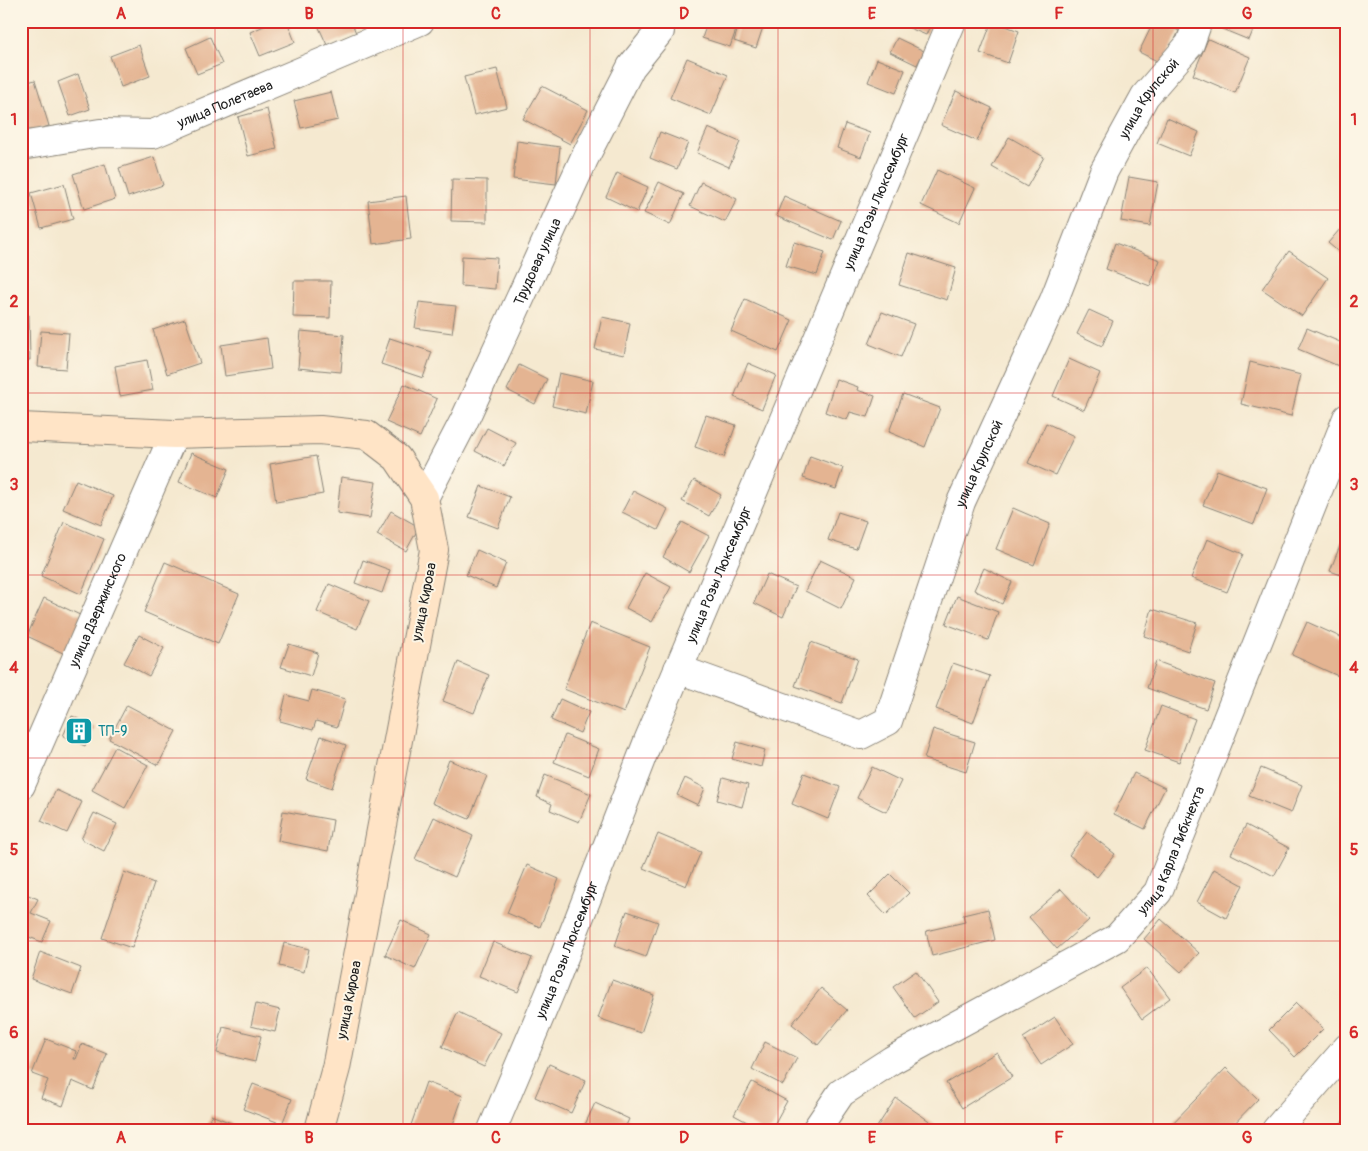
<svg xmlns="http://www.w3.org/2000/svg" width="1368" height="1151" font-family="Pangolin,sans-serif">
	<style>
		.building { fill: #e4b492 }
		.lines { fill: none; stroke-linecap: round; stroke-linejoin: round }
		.minor-casing { stroke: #888276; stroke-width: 30 }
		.secondary-casing { stroke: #888276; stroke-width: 30 }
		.minor { stroke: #fff; stroke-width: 28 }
		.secondary { stroke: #ffe4c6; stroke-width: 28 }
		.grid { fill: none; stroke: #d62828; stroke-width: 1; stroke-opacity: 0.55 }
		.labels { text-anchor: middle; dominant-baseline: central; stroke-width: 4; stroke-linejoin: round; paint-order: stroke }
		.street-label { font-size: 14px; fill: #1c1c1c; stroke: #fcf5e5 }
		.culture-label { font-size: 14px; fill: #0d838f; stroke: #fcf5e5; text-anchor: start }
		.neatline { fill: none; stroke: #d62828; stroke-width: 2 }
		.grid-label { font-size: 16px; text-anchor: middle; font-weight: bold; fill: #d62828 }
	</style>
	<rect width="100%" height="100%" fill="#fcf5e5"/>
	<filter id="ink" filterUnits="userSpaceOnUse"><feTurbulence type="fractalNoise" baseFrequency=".02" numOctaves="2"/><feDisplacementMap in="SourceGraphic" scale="10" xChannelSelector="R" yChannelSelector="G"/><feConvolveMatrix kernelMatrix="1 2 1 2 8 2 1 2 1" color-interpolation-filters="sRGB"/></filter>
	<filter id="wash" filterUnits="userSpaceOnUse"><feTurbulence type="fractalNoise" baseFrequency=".0096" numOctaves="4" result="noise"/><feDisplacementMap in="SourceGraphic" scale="20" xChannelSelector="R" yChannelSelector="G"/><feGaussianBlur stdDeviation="1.12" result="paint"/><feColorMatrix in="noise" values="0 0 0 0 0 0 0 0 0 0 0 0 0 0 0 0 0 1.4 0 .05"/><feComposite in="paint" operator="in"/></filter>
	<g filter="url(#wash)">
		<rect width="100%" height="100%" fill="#f5e9d0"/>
		<g id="blocks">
			<path class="building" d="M276 21H287L295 42 260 56 250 32Z
				M316 21H351L356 33 327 45Z
				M708 21H721L737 27 730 47 702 38Z
				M740 21H765L756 48 734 41Z
				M893 21H932L926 35Z
				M992 21 1019 31 1008 63 980 53Z
				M1154 21H1158L1179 31 1163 64 1139 52Z
				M1225 21H1257L1249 40 1222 29Z
				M210 37 222 64 197 74 186 48Z
				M897 38 924 51 917 65 890 52Z
				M1208 39 1250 57 1235 93 1193 75Z
				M139 45 150 76 121 87 110 56Z
				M687 58 728 75 711 115 670 98Z
				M877 59 905 70 896 93 868 82Z
				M497 69 507 107 474 115 464 77Z
				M78 74 90 109 70 116 58 82Z
				M35 80 49 126 23 134 21 130V84Z
				M542 86 588 110 570 144 523 119Z
				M956 91 992 108 977 141 941 125Z
				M331 92 338 120 301 128 294 101Z
				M267 109 277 149 248 156 238 117Z
				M1167 118 1199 132 1189 156 1157 143Z
				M845 124 870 133 861 157 837 148Z
				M708 128 740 142 729 167 697 153Z
				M660 132 688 143 677 169 650 158Z
				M1009 137 1044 157 1027 187 992 167Z
				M517 141 560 147 556 184 513 179Z
				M154 157 163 185 128 197 119 168Z
				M105 164 115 199 84 209 73 174Z
				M937 170 975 188 959 223 921 205Z
				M617 173 648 187 637 212 606 197Z
				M1129 177 1158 182 1150 226 1121 221Z
				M452 179 487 180V222L451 221Z
				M659 182 684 194 670 225 644 213Z
				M701 182 737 199 725 222 690 206Z
				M64 184 73 219 41 228 31 193Z
				M406 196 411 239 373 244 368 201Z
				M784 196 841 221 833 240 776 216Z
				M21 204 29 225 21 228Z
				M1347 221V259L1328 243Z
				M794 242 825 252 817 275 786 266Z
				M1115 243 1160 260 1150 286 1106 269Z
				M1289 251 1328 278 1302 316 1262 289Z
				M909 253 956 268 947 300 899 285Z
				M462 256 497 258 495 289 461 286Z
				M294 281H331L330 318 293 317Z
				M745 299 792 320 778 352 731 331Z
				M419 302 456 306 452 333 415 328Z
				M1089 310 1113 321 1102 346 1077 334Z
				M882 312 914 324 901 357 869 344Z
				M21 315H29L30 360H21Z
				M602 317 630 323 624 355 595 349Z
				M185 319 200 363 167 374 153 330Z
				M1307 328 1347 345V352L1341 367 1298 349Z
				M41 331 69 333 66 369 38 367Z
				M301 331 344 335 341 372 298 368Z
				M267 338 271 369 225 376 221 345Z
				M390 338 432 352 423 378 381 364Z
				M1069 359 1100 373 1084 410 1053 396Z
				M147 360 153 390 120 396 115 366Z
				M1250 362 1301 375 1291 416 1241 404Z
				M748 363 776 375 762 409 734 397Z
				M519 365 547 379 535 404 507 390Z
				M559 373 593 381 586 414 552 406Z
				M836 379 858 387 857 390 875 396 868 417 850 412 847 420 825 412Z
				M404 384 437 399 420 437 386 422Z
				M903 394 940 408 925 447 889 432Z
				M706 415 736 425 724 457 695 447Z
				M1046 423 1074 436 1055 475 1028 463Z
				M487 428 516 443 504 466 475 451Z
				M191 453 229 469 217 498 179 482Z
				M316 456 323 494 276 502 270 464Z
				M810 456 843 468 836 489 803 478Z
				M1217 470 1267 488 1254 524 1203 505Z
				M341 477 376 482 370 518 337 513Z
				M76 480 113 496 101 525 63 509Z
				M694 480 721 495 709 516 682 501Z
				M481 486 510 497 498 528 469 517Z
				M633 491 668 509 658 530 622 512Z
				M1013 508 1050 524 1034 565 996 549Z
				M391 511 419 527 406 551 377 535Z
				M838 512 866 521 856 549 828 540Z
				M64 522 104 539 81 594 41 576Z
				M682 522 709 536 689 572 663 557Z
				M1347 528V577L1330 571Z
				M1207 539 1243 554 1227 592 1191 578Z
				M477 550 506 563 496 588 466 575Z
				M363 560 390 570 382 593 355 583Z
				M820 560 856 577 841 609 805 591Z
				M165 562 239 594 218 644 144 612Z
				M984 568 1012 582 1002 604 974 590Z
				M645 573 671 587 652 622 626 608Z
				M767 574 796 587 783 617 754 603Z
				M329 584 369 601 357 629 317 612Z
				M957 596 998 612 988 640 946 624Z
				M44 598 82 616 65 654 27 636Z
				M1152 609 1197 623 1188 651 1144 636Z
				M1307 622 1347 640V656L1338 676 1292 655Z
				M590 623 650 647 624 713 564 689Z
				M139 635 164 648 149 676 124 663Z
				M811 642 858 659 842 703 795 686Z
				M289 644 318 653 311 676 281 667Z
				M1156 661 1215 683 1206 709 1147 688Z
				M458 662 489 675 474 713 443 701Z
				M953 663 990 676 973 723 936 709Z
				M312 690 345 699 337 727 316 721 313 730 280 721 286 695 309 701Z
				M560 699 589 712 580 733 551 720Z
				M127 705 176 731 158 765 109 739Z
				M1161 706 1195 719 1179 762 1145 750Z
				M72 716 94 727 85 746 63 736Z
				M933 729 975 742 966 772 924 759Z
				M565 735 599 749 589 776 554 762Z
				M321 736 346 745 332 788 306 779Z
				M737 742 765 750 761 767 732 759Z
				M115 747 148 765 125 808 92 790Z
				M449 760 487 776 469 819 432 803Z
				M872 767 901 781 886 812 857 798Z
				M1261 768 1302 785 1291 813 1249 796Z
				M804 773 840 787 828 819 792 804Z
				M1134 773 1165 788 1145 829 1114 814Z
				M545 775 591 794 579 822 550 810 552 804 537 797Z
				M685 778 705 788 698 805 677 795Z
				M723 778 748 785 742 807 717 800Z
				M56 790 82 802 67 833 41 821Z
				M283 811 333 820 328 851 278 841Z
				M94 813 117 824 104 851 81 839Z
				M434 817 473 836 455 877 415 859Z
				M1246 825 1289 848 1274 876 1231 854Z
				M1087 832 1115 854 1097 877 1069 855Z
				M658 834 701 852 686 886 643 868Z
				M527 865 559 879 540 927 507 913Z
				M1214 869 1243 885 1226 918 1197 902Z
				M124 872 154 883 132 948 102 938Z
				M890 874 909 893 886 915 868 896Z
				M1061 889 1089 920 1057 949 1029 917Z
				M21 892 38 899 31 913 51 921 42 942 21 934Z
				M988 909 995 940 932 956 926 931 965 922 963 915Z
				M627 911 658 922 646 957 615 946Z
				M1161 919 1199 953 1181 972 1144 939Z
				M401 920 431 934 415 969 385 955Z
				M493 942 532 958 518 992 479 976Z
				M284 943 309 949 304 972 279 966Z
				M40 952 81 968 72 994 31 979Z
				M1147 968 1170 998 1142 1019 1120 988Z
				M916 971 938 1002 915 1018 893 987Z
				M612 980 654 995 641 1033 598 1018Z
				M821 988 847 1010 818 1045 792 1024Z
				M1296 1003 1323 1029 1295 1057 1269 1030Z
				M256 1004 280 1010 275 1032 251 1026Z
				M458 1012 501 1033 484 1067 442 1047Z
				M1055 1017 1073 1044 1041 1065 1023 1038Z
				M223 1027 261 1036 255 1062 217 1053Z
				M46 1039 76 1051 74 1059H76L82 1044 107 1054 93 1090 72 1081 63 1106 41 1098 48 1080 32 1074Z
				M765 1042 797 1058 783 1085 752 1069Z
				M997 1052 1012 1077 962 1108 946 1083Z
				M549 1064 586 1080 571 1113 535 1097Z
				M1226 1068 1258 1099 1228 1130H1166Z
				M426 1082 463 1096 451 1130H415L410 1128Z
				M752 1082 787 1101 771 1130H762L734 1115Z
				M253 1084 292 1099 282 1124 243 1109Z
				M896 1098 938 1127 936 1130H875Z
				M595 1103 629 1119 624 1130 583 1129Z
				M211 1115 249 1130H206Z
				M1347 1117V1130H1334Z"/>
		</g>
	</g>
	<g filter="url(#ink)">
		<use href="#blocks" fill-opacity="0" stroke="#888276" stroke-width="1"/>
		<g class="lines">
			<g class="minor-casing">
				<g id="minor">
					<path id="s1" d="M21 146 100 133 153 134 420 21"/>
					<path id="s2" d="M424 498 464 421 584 159 631 67 660 31"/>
					<path id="s3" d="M678 669 861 735 888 721 961 502 1054 300 1104 171 1145 96 1190 44 1198 21"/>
					<path id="s4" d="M21 785 174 434"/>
					<path id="s5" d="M492 1130 552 988 648 741 952 21"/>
					<path id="s6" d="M816 1130 841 1093 892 1060 1117 938 1158 892 1347 418"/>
					<path d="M1276 1130 1347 1048"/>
				</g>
			</g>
			<g class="secondary-casing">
				<path id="secondary" d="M21 427 174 434 320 430 367 435 397 458 424 498 434 550 336 1068 319 1130"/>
			</g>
			<use href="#minor" class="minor"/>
			<use href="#secondary" class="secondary"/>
		</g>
	</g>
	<path class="grid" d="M215 21V1130M403 21V1130M590 21V1130M778 21V1130M965 21V1130M1153 21V1130M21 210H1347M21 393H1347M21 575H1347M21 758H1347M21 941H1347"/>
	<defs>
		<g id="building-square" transform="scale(1.4375)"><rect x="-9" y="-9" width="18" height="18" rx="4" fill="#0f9aa8" stroke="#fcf5e5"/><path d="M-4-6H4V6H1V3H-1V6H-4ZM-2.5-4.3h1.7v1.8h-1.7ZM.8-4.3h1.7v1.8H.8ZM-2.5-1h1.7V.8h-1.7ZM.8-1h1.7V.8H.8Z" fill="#fff"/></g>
	</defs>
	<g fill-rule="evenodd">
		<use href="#building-square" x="79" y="731"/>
	</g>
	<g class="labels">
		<g class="street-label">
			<text stroke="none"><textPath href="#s3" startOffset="902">улица Крупской</textPath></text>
			<text stroke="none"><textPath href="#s1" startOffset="211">улица Полетаева</textPath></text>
			<text stroke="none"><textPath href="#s5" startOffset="1005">улица Розы Люксембург</textPath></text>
			<text stroke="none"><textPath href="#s2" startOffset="262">Трудовая улица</textPath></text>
			<text stroke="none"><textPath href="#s3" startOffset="498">улица Крупской</textPath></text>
			<text stroke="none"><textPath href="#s5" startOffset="600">улица Розы Люксембург</textPath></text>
			<text transform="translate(424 602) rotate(-79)">улица Кирова</text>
			<text stroke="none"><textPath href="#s4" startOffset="191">улица Дзержинского</textPath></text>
			<text stroke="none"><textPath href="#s6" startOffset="466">улица Карла Либкнехта</textPath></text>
			<text stroke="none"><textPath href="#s5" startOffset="195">улица Розы Люксембург</textPath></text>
			<text transform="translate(349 1000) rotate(-79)">улица Кирова</text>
		</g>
		<g class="culture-label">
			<text x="98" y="731">ТП-9</text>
		</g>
	</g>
	<rect width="1368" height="1151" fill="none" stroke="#fcf5e5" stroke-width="55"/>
	<rect x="28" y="28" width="1312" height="1096" class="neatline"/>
	<g class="grid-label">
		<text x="121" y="19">A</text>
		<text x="309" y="19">B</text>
		<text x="496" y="19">C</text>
		<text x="684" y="19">D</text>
		<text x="872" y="19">E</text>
		<text x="1059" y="19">F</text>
		<text x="1247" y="19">G</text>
		<text x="14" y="125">1</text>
		<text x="1354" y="125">1</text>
		<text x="14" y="307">2</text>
		<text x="1354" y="307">2</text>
		<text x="14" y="490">3</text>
		<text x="1354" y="490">3</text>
		<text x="14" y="673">4</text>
		<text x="1354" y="673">4</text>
		<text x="14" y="855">5</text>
		<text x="1354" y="855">5</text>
		<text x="14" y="1038">6</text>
		<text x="1354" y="1038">6</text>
		<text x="121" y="1143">A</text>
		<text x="309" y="1143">B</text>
		<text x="496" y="1143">C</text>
		<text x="684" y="1143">D</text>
		<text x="872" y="1143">E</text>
		<text x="1059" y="1143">F</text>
		<text x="1247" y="1143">G</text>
	</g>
</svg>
